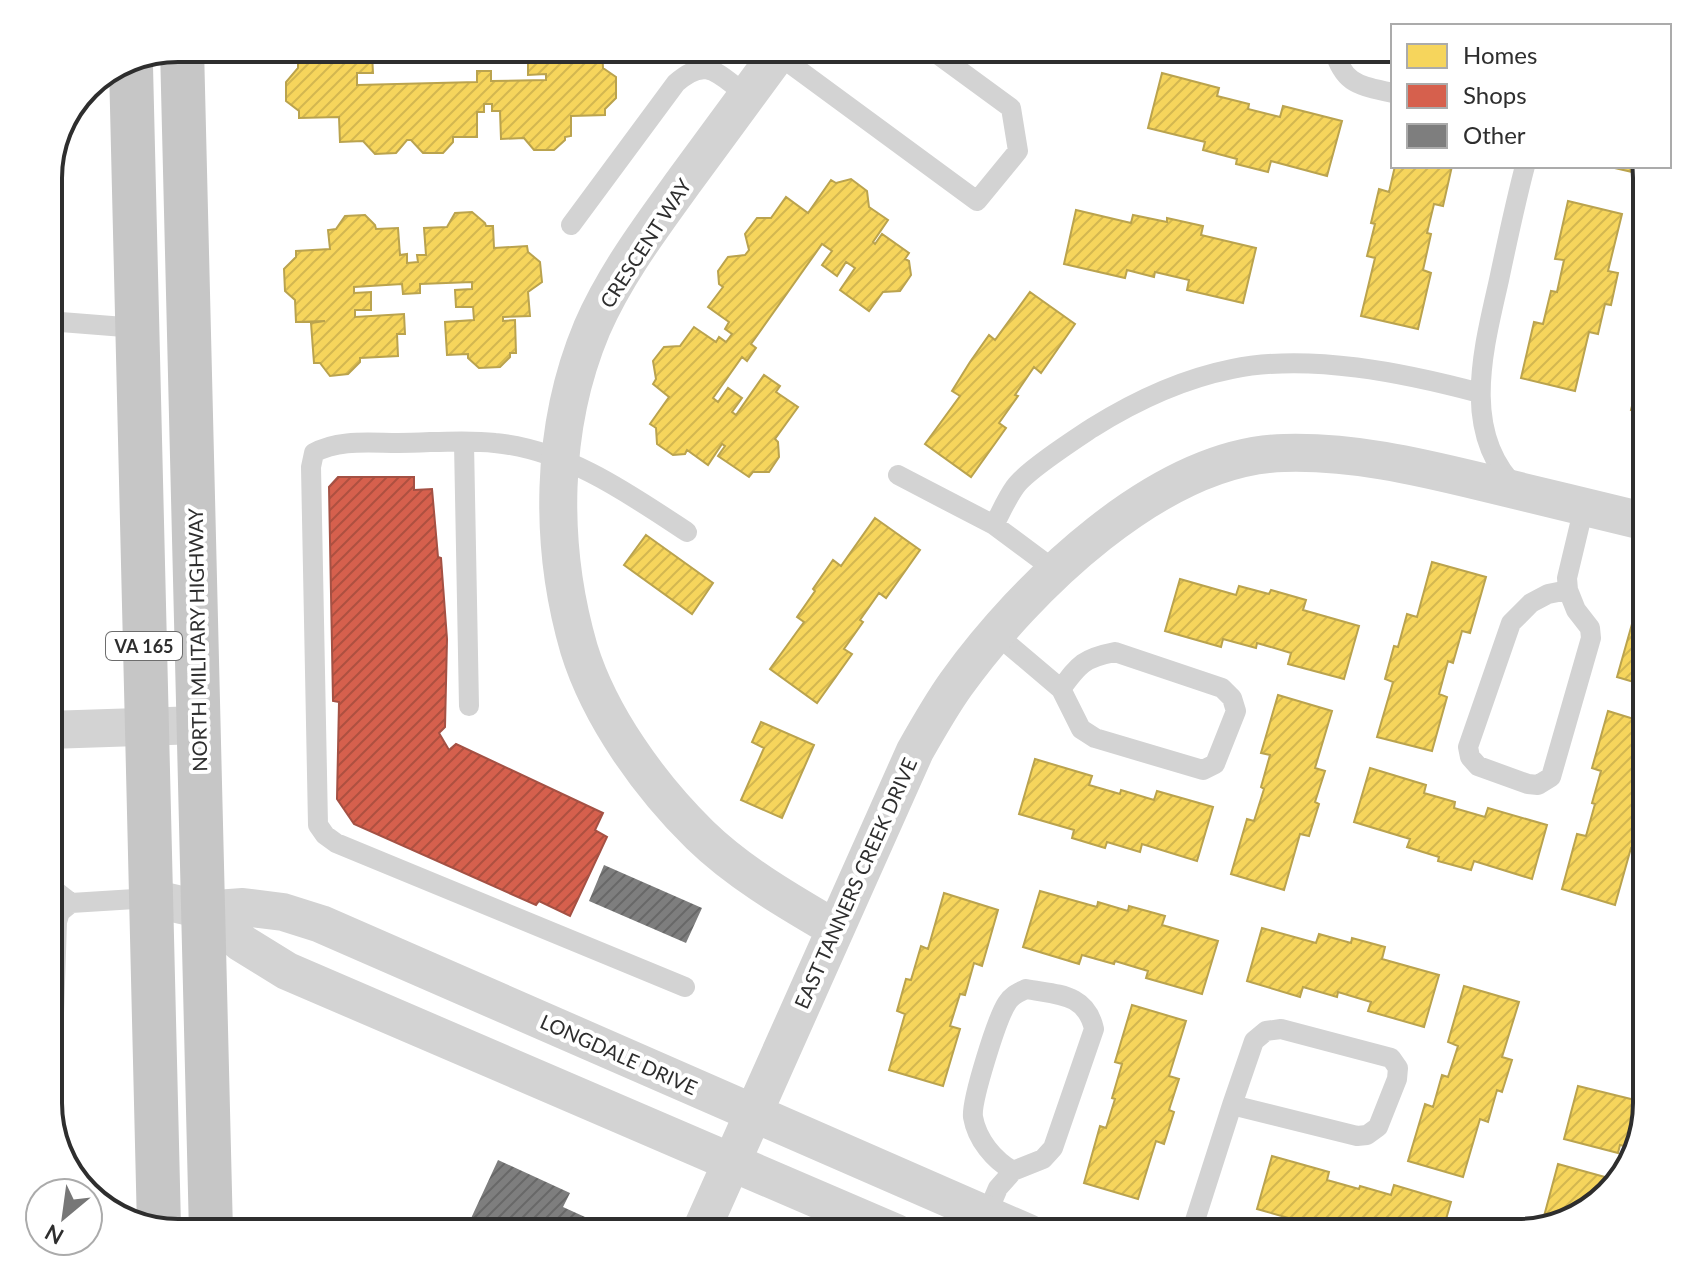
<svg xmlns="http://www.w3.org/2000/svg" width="1695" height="1281" font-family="Lato,sans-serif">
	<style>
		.homes { fill: url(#homes-hatch); stroke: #baa34e; stroke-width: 2 }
		.shops { fill: url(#shops-hatch); stroke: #a45144; stroke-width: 2 }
		.building { fill: url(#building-hatch) }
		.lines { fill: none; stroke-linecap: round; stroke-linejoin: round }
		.service { stroke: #d3d3d3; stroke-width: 20 }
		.minor { stroke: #d3d3d3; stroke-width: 38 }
		.primary { stroke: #c6c6c6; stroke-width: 44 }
		.labels { text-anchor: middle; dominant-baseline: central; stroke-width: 8; stroke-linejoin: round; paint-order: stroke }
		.shield { fill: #fff; stroke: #6d6d6d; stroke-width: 2 }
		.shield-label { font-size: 18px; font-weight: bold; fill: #2e2e2e }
		.street-label { font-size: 20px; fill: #2e2e2e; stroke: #fff }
		.rim { fill: none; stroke: #2e2e2e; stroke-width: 4 }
	</style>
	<defs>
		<pattern id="homes-hatch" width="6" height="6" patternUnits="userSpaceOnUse" patternTransform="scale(2)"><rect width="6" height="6" fill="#f6d55c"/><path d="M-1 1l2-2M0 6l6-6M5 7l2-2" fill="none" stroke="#d3b750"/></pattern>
		<pattern id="shops-hatch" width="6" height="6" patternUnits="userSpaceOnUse" patternTransform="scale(2)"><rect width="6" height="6" fill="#d6604d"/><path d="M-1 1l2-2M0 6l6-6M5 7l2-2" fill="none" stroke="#ae5040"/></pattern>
		<pattern id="building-hatch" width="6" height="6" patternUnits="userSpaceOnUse" patternTransform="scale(2)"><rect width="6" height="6" fill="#7e7e7e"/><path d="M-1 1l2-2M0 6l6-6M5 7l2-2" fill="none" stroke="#686868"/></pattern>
	</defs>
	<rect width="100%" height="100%" fill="#fff"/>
	<path class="homes" d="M298 48H355V54H372L373 73H357V85L477 82V71H491V81L546 80V74L528 75V57L545 56V51L495 52V48H602L603 68 616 77V98L605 109V115L571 116V136L565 137V140L554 150H534L524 138 501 139 500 111H492V104H484V112H477V137H453V142L443 153H423L411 140H407L396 153 375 154 363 141 340 142 339 117 299 118V111L286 101V82L298 68Z
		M1255 48H1276L1269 58Z
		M1162 73 1219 88 1217 96 1249 104 1248 109 1280 117 1283 106 1342 121 1327 176 1271 161 1268 172 1236 164 1237 159 1203 150 1205 142 1148 128Z
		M1395 166H1452L1443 206 1434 204 1427 233 1431 234 1423 270 1431 273 1418 329 1361 316 1375 258 1367 256 1375 224 1371 223 1379 189 1389 192Z
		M1606 166H1633L1632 172Z
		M851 179 867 191 869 207 888 220 873 242 875 244 882 234 909 253 905 259 909 261 911 275 900 291 883 292 869 311 840 290 855 268 846 262 837 276 822 265 832 251 822 244 751 344 756 348 747 361 742 357 713 398 718 402 728 388 742 398 732 412 736 415 764 375 780 386 776 392 798 407 775 439 778 442 779 457 769 472H753L749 477 718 456 725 446 722 444 708 465 687 450 685 454 673 455 657 444 656 428 650 424 669 397 653 384 656 379 653 361 664 347 680 346 694 327 716 342 719 337 726 342 732 334 725 329 729 322 708 307 723 287 719 284 718 271 728 257 745 255 749 250 745 234 757 218H771L786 197 808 213 831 180 836 183Z
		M1568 201 1622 214 1608 271 1618 273 1611 305 1605 304 1598 334 1589 332 1575 391 1521 378 1534 322 1543 324 1551 291 1557 292 1564 260 1555 259Z
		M1076 210 1131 223 1133 215 1167 222V218L1203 226 1201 235 1256 248 1243 303 1187 290 1189 280 1155 272 1154 277 1127 270 1125 278 1064 264Z
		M472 212 485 223 486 226H493L494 248 527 246 528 252 540 262 542 282 528 292 530 316 503 317V321L515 320 516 353H510V357L500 367 479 368 468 358V354L447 355 445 322 474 320 473 307H456L455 290 472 289V282L420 284V293L403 294 402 284 354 287V293L371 292V310H355V317L404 314 405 334H397L398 356 360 358V362L348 374 330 376 320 363H314L311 323 325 321 296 322 295 300 285 291 284 269 296 257V251L330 249 328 230 336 229 345 216 365 215 375 225 376 229 398 228 400 255 407 254V263L418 262 417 255H426L424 228 447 227 455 213Z
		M1030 292 1075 324 1041 373 1034 367 1015 395 1018 396 999 423 1006 428 971 477 925 444 960 396 952 391 970 362 989 335 995 340Z
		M1645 354H1647V414L1631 410Z
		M875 518 920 550 886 598 879 593 860 620 863 622 844 649 852 654 817 703 770 669 804 622 797 617 815 591 813 589 833 560 841 566Z
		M646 535 713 583 692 614 624 565Z
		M1432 562 1486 577 1470 633 1462 631 1453 663 1448 661 1439 694 1447 697 1432 751 1377 737 1393 682 1385 679 1394 646 1398 647 1407 614 1417 617Z
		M1180 579 1236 595 1239 586 1269 594 1271 590 1306 600 1303 610 1359 626 1344 679 1288 664 1291 653 1257 643 1256 648 1223 639 1221 647 1165 631Z
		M1632 624 1647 628V686L1617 677Z
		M1278 695 1332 711 1315 768 1325 771 1315 802 1319 804 1309 836 1300 834 1284 890 1231 874 1247 819 1254 821 1264 789 1261 787 1270 755 1261 753Z
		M1608 711 1647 723V828L1640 851 1631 848 1615 905 1562 889 1577 834 1586 836 1595 804 1592 803 1601 771 1592 768Z
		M761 722 814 745 782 818 741 800 764 748 752 742Z
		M1035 759 1092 776 1089 785 1120 794 1121 790 1154 800 1157 791 1213 807 1197 861 1142 844 1140 852 1107 842 1105 848 1072 838 1074 830 1019 814Z
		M1370 768 1426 785 1424 793 1455 802 1454 808 1485 817 1488 808 1547 825 1532 879 1474 861 1471 870 1438 861 1439 857 1407 847 1410 839 1354 822Z
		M1040 891 1097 907 1098 902 1128 911 1129 906 1165 916 1162 925 1218 941 1202 994 1146 978 1148 971 1115 961 1114 964 1082 955 1079 964 1023 947Z
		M944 893 998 910 982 966 974 963 965 995 960 994 950 1026 960 1029 943 1086 889 1070 905 1014 897 1011 906 979 911 980 921 946 928 949Z
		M1262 928 1316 943 1319 934 1351 943 1352 938 1385 947 1382 959 1439 975 1424 1027 1368 1011 1371 1002 1338 992 1337 997 1303 987 1300 997 1247 981Z
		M1464 986 1519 1002 1502 1057 1512 1060 1502 1092 1497 1090 1488 1122 1480 1119 1463 1177 1408 1161 1425 1104 1433 1107 1442 1075 1448 1077 1458 1046 1448 1042Z
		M1132 1005 1186 1021 1169 1076 1179 1079 1169 1110 1174 1112 1164 1144 1156 1141 1138 1199 1084 1183 1100 1126 1106 1128 1115 1099 1112 1098 1122 1064 1115 1062Z
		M1578 1086 1635 1100 1637 1093 1647 1095V1104L1632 1148 1620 1145 1618 1153 1564 1139Z
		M1272 1156 1329 1172 1327 1180 1359 1189 1360 1186 1391 1195 1394 1185 1451 1202 1442 1233H1311L1313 1225 1257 1209Z
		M1558 1164 1612 1179 1609 1191 1574 1220 1530 1230 1534 1218 1543 1220Z"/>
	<path class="shops" d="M338 477H414V490L432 489 438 557 441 558 447 639 445 727 439 733 449 750 456 744 603 813 595 830 607 837 570 916 539 901 536 905 354 824 337 799 339 702 333 701 329 487Z"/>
	<path class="building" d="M604 865 702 908 686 943 589 901Z
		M498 1160 570 1193 563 1207 596 1222 591 1233H447L453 1220 467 1227Z"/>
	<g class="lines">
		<path class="service" d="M1333 48C1344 85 1358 85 1393 93
			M777 54 977 201 1018 151 1011 108 929 48
			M571 225 676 83C708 55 718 75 747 95
			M48 321 137 328
			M464 443 469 706
			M898 475 994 525 1056 571
			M1518 489C1459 434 1484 347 1499 280 1507 242 1515 204 1525 166
			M994 525C1001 512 1007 498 1015 487 1026 471 1074 440 1092 428 1135 401 1182 379 1232 369 1309 353 1405 373 1480 393
			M1568 590 1576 610 1590 628 1591 638 1551 777 1538 785 1528 784 1478 766 1470 757 1468 747 1511 623 1531 603 1548 594Z
			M1568 590 1567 578 1584 507
			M996 634 1061 689
			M1115 652 1222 688 1232 698 1236 711 1215 764 1203 770 1095 738 1081 729 1061 689C1079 664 1084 658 1115 652Z
			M48 867 53 889 71 903
			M685 987 336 843 325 835 318 825 311 467 314 453C338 439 371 443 398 443 430 443 464 439 495 443 567 450 628 493 687 532
			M1026 989C1058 995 1086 993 1094 1029L1053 1148 1043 1159 1013 1171C994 1160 977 1140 973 1117 971 1101 997 1018 1007 1003 1012 995 1018 993 1026 989Z
			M54 1013 57 922 60 912 71 903 151 898
			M1281 1029 1391 1058 1398 1068 1397 1079 1378 1127 1367 1135 1357 1136 1232 1105 1254 1041 1266 1031Z
			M986 1216 998 1188 1013 1171
			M1191 1233 1232 1105"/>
		<path class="minor" d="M782 48C750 92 717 136 685 180 651 227 615 275 592 328 550 428 549 546 579 649 600 717 650 786 700 835 739 873 788 901 834 928
			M48 730 199 725
			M151 898 203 910 243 907 283 912 321 924 1028 1233
			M203 910 240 942 287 971 896 1233
			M700 1233 915 751C928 728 941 705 956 684 1025 588 1159 456 1284 453 1352 451 1416 466 1482 482 1537 495 1592 509 1647 522"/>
		<path class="primary" d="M182 48 211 1233
			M131 66 159 1227"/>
	</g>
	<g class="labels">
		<rect class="shield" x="106" y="632" width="76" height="28" rx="6"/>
		<g class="shield-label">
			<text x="144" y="646">VA 165</text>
		</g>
		<g class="street-label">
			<text transform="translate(645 243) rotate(-57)">CRESCENT WAY</text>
			<text transform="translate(197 640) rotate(-91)">NORTH MILITARY HIGHWAY</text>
			<text transform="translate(855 883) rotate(-66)">EAST TANNERS CREEK DRIVE</text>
			<text transform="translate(619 1054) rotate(24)">LONGDALE DRIVE</text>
		</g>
	</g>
	<path d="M0 0H1695V1281H0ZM178 62H1517A116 116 0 0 1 1633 178V1103A116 116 0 0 1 1517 1219H178A116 116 0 0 1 62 1103V178A116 116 0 0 1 178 62Z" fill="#fff" fill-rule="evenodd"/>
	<path class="rim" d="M178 62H1517A116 116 0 0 1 1633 178V1103A116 116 0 0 1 1517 1219H178A116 116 0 0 1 62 1103V178A116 116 0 0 1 178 62Z"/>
	<rect x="1391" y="24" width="280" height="144" fill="#ffffff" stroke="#ababab" stroke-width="2"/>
	<rect x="1407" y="44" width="40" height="24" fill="#f6d55c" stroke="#ababab" stroke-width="2"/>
	<text x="1463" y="64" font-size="24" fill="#2e2e2e">Homes</text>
	<rect x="1407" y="84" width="40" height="24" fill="#d6604d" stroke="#ababab" stroke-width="2"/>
	<text x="1463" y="104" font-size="24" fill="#2e2e2e">Shops</text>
	<rect x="1407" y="124" width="40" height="24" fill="#7e7e7e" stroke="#ababab" stroke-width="2"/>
	<text x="1463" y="144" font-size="24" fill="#2e2e2e">Other</text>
	<g transform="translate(64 1217) rotate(209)"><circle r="38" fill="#ffffff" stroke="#ababab" stroke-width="2"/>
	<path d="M0-6L14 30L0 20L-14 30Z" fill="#777777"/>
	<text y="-12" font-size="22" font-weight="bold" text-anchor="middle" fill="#2e2e2e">N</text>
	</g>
</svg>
